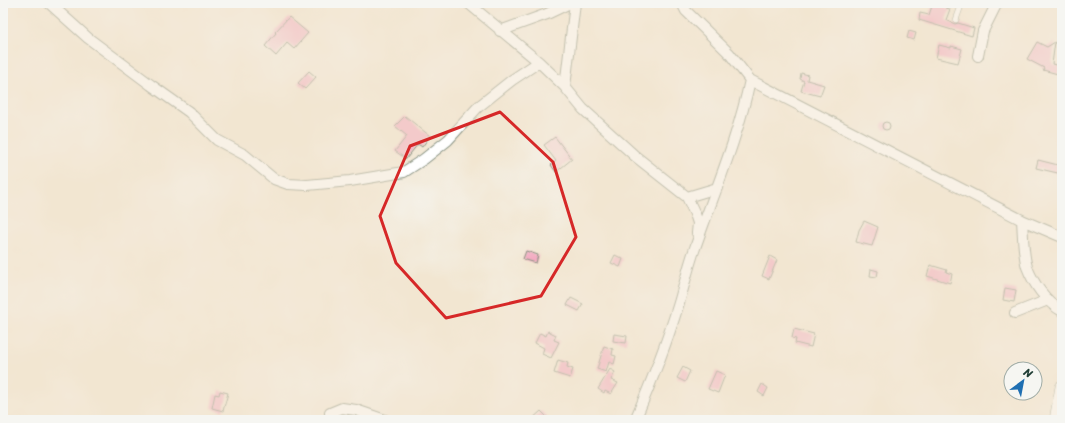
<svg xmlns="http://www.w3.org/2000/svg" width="1065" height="423" font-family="Sriracha,sans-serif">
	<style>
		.building { fill: #f3a9c0 }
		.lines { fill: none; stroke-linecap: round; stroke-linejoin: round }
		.service-casing { stroke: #889282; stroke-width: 6 }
		.minor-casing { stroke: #889282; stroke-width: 12 }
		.tertiary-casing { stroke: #889282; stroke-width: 14 }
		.service { stroke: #fff; stroke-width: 5 }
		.minor { stroke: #fff; stroke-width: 10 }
		.tertiary { stroke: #fff; stroke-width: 13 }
		.marked { fill: none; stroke: #d62828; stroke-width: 3; stroke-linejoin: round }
	</style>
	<rect width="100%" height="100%" fill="#f6f6f2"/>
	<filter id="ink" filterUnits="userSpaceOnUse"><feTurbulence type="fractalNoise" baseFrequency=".025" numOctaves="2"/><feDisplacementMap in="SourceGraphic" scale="8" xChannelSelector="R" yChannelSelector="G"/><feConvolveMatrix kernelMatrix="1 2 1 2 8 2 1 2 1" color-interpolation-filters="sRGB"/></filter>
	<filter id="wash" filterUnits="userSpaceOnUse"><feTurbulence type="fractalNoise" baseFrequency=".012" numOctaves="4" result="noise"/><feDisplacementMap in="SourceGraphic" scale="16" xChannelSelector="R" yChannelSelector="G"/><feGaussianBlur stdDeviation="0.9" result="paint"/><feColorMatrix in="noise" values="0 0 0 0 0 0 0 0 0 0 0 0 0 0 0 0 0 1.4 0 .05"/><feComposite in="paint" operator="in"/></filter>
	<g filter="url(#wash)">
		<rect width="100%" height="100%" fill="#f2e6d1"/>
		<g id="blocks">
			<path class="building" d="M933 3H948L946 8 950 9 946 20 955 24 958 23 974 28 972 36 919 20 920 13 929 15Z
				M289 17 308 33 294 49 287 43 276 56 265 46 276 33 275 32Z
				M909 31 916 33 914 40 907 38Z
				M1037 42 1047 47 1055 42 1052 64 1060 66 1058 74 1043 70 1044 68 1027 59Z
				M939 45 951 48V46L962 49 958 63 936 58Z
				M309 71 316 77 305 89 298 83Z
				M801 73 808 75 807 80 824 85 820 96 801 91 804 81 800 79Z
				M405 116 430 136 422 147 418 144 406 159 395 151 407 136 395 126Z
				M882 126a4 4 0 1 1 8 0a4 4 0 1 1-8 0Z
				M555 137 572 159 556 172 551 165 556 161 544 145Z
				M1038 160 1062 166V174L1036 168Z
				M864 221 878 227 872 246 856 242 859 230Z
				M526 251 538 255 536 263 523 259Z
				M615 255 623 259 620 267 611 263Z
				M770 256 777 260 769 279 762 276Z
				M930 265 947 270 946 272 952 274 950 283 927 276Z
				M871 269 878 271 877 277 870 276Z
				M1005 288 1016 290 1014 302 1003 300Z
				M571 298 583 304 579 311 567 305Z
				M794 329 814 334 811 347 795 343 796 339 792 338Z
				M548 331 556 335 554 340 559 342 551 358 542 354 544 348 535 343 540 333 546 336Z
				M614 334 627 336 626 343 613 341Z
				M604 346 613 349 612 355 616 356 614 364 609 362 606 372 597 369Z
				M558 360 568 363 567 367 573 369 570 378 554 373Z
				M683 367 690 371 685 382 677 378Z
				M610 369 615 372 611 380 618 383 611 394 605 391 604 393 598 389Z
				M716 371 725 375 718 393 708 389Z
				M762 384 768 388 764 396 758 392Z
				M220 391 228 393 223 411 212 408 215 394 219 395Z
				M541 411 550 420H531Z"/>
		</g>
	</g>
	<g filter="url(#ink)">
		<use href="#blocks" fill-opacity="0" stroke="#889282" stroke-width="1"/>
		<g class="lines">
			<g class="service-casing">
				<path id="service" d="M956 20 962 3"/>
			</g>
			<g class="minor-casing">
				<path id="minor" d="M49 3 88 38 151 85 189 112 217 140 245 155 274 179 288 184 307 185 350 181 404 172 424 159 448 140 478 107 512 80 539 62
					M468 3 539 62 565 87 583 109 635 156 687 197 695 214 698 223 697 233
					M500 31 547 14 570 3
					M978 56 983 31 997 3
					M750 80 1022 220C1023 234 1023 254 1027 267 1033 283 1046 302 1062 311
					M565 87 575 3
					M687 197 717 188
					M1022 220 1062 237
					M1015 313 1048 300
					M330 413 342 408 356 410 385 420
					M635 420C651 383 666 345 678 306 684 287 688 267 695 248 714 193 738 138 750 80L729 53 686 11 682 3"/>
			</g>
			<g class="tertiary-casing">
				<path id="tertiary" d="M1056 420 1062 387"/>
			</g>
			<use href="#service" class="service"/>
			<use href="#minor" class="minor"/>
			<use href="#tertiary" class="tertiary"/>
		</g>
	</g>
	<path d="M0 0H1065V423H0ZM500 112 553 162 576 237 541 296 446 318 396 263 380 216 410 146Z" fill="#f2e6d1" fill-opacity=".55" fill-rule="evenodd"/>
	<path class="marked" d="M500 112 553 162 576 237 541 296 446 318 396 263 380 216 410 146Z"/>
	<rect width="1065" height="423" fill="none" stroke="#f6f6f2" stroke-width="16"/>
	<g transform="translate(1023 381) rotate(32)"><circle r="19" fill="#f6f6f2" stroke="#a0aca6"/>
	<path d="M0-3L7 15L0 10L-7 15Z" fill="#1f6fb2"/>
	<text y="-6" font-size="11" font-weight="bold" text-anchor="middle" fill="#1f3d34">N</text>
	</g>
</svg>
